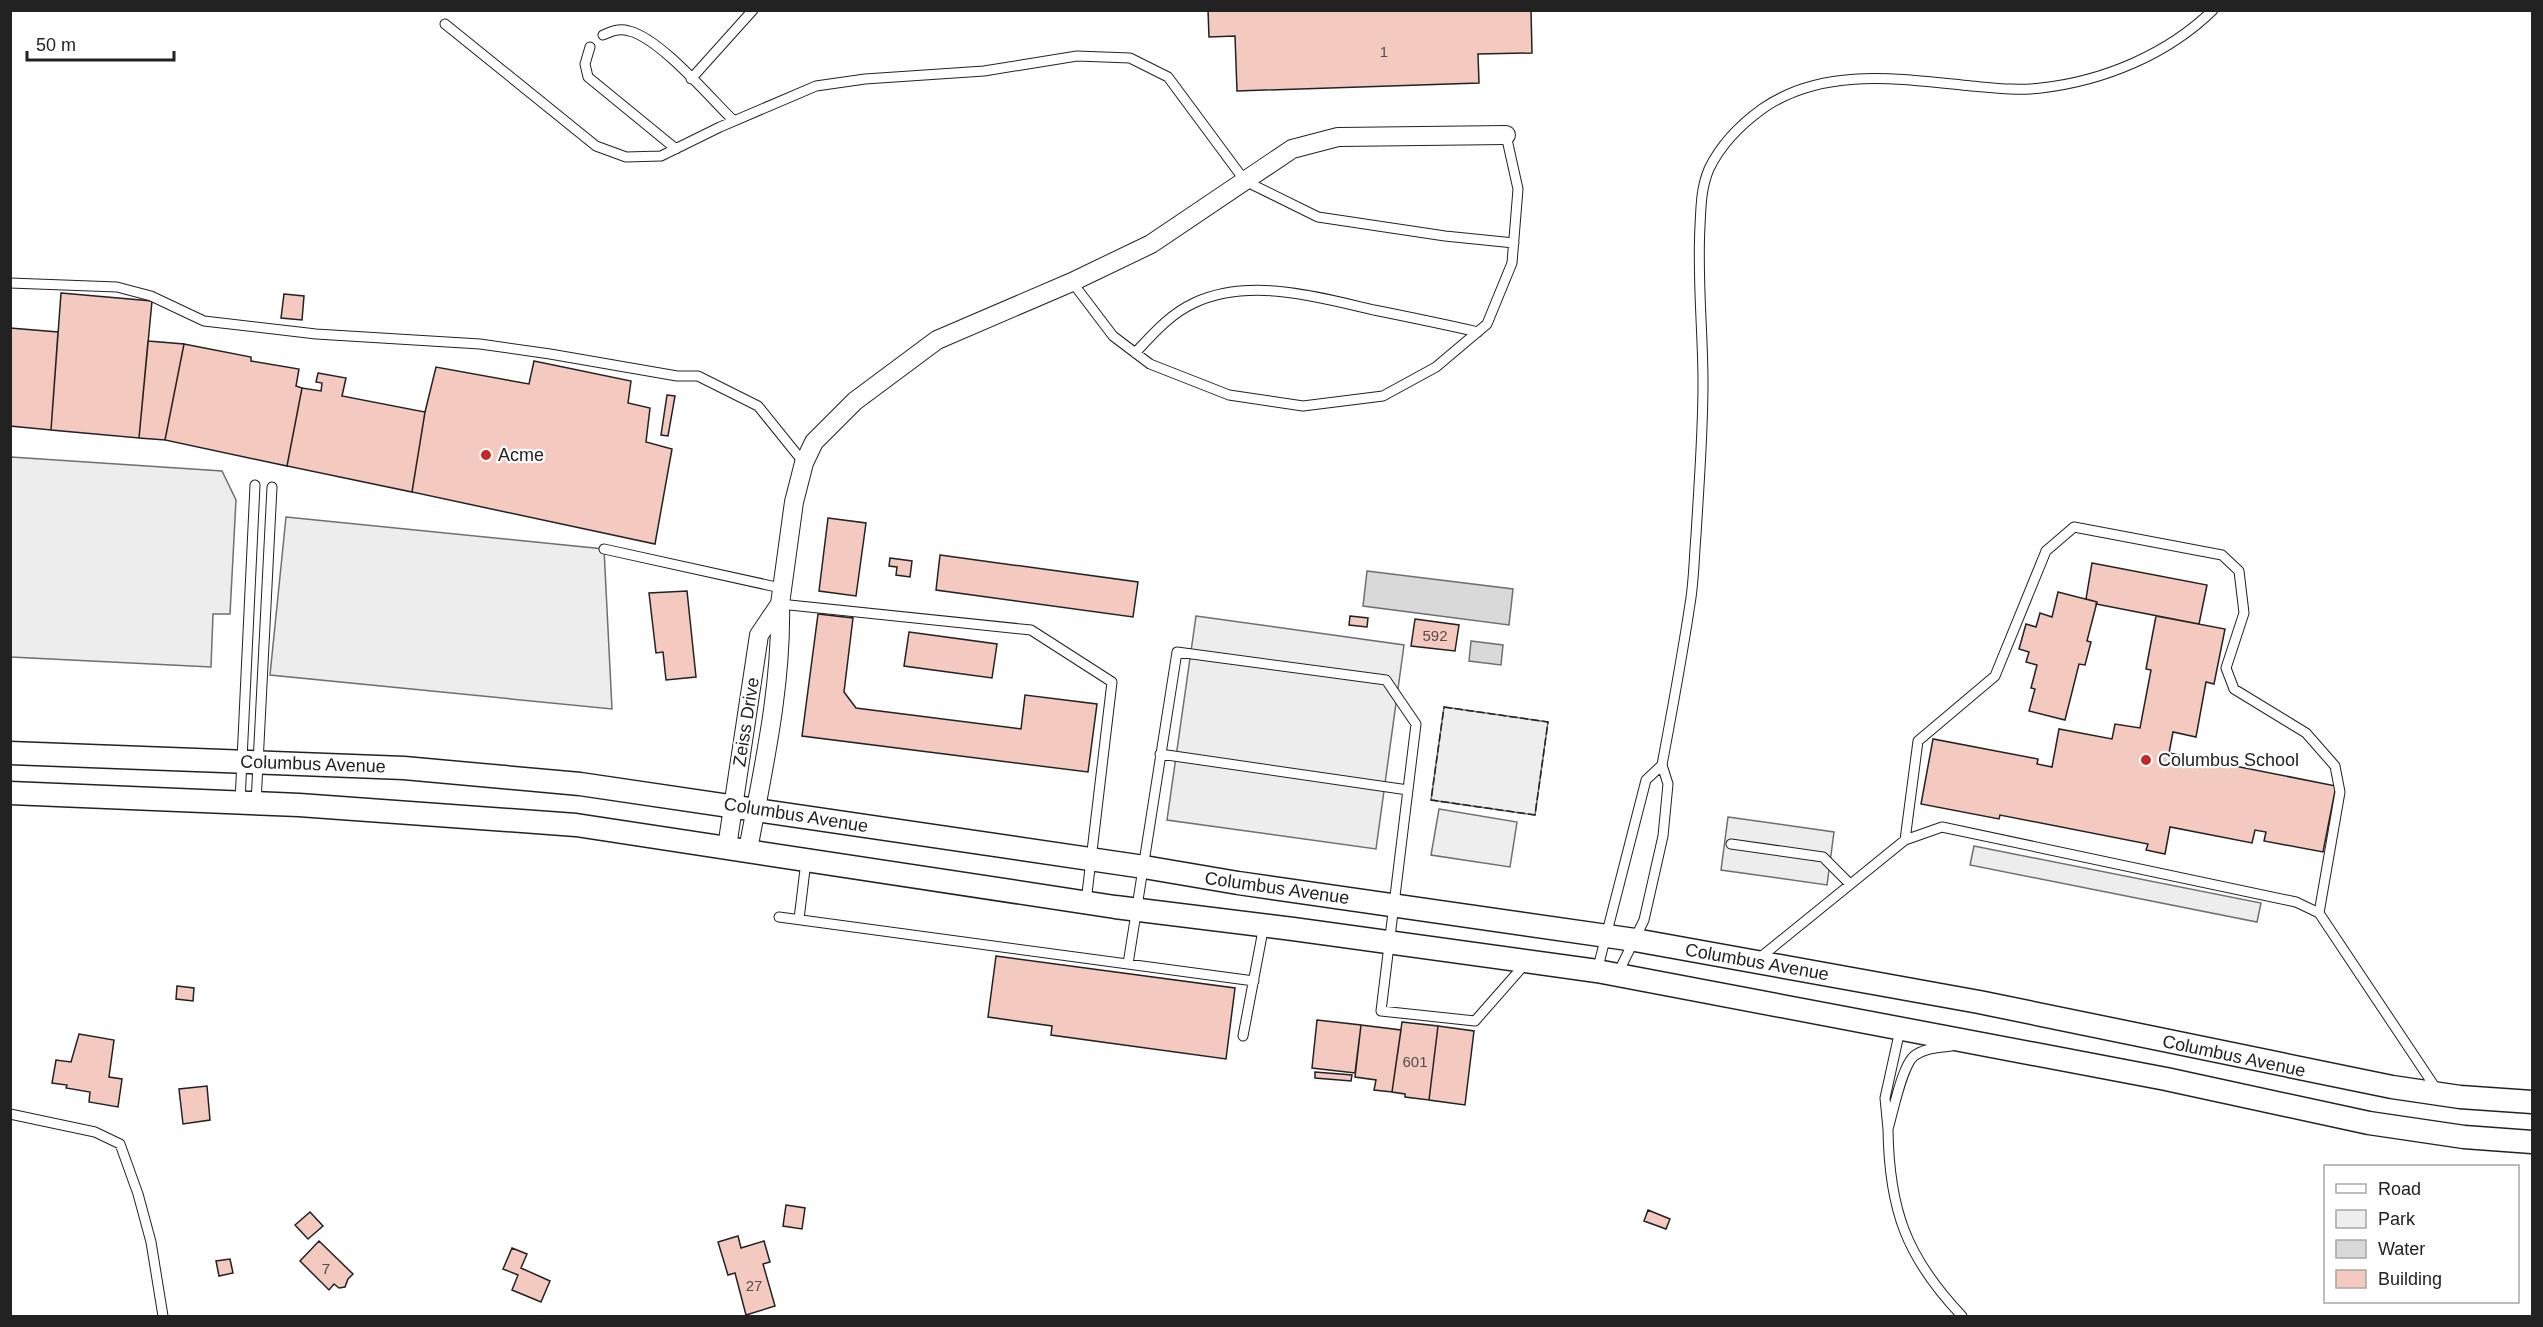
<svg xmlns="http://www.w3.org/2000/svg" width="2543" height="1327" font-family="Arial,sans-serif">
	<style>
		.green { fill: #eee; stroke: #6f6f6f; stroke-width: 1.5 }
		.parking { fill: #ededed; stroke: #6f6f6f; stroke-width: 1.5 }
		.water { fill: #d9d9d9; stroke: #6f6f6f; stroke-width: 1.5 }
		.building { fill: #f3c9c0; stroke: #222; stroke-width: 1.5 }
		.lines { fill: none; stroke-linecap: round; stroke-linejoin: round }
		.service-casing { stroke: #222; stroke-width: 11 }
		.minor-casing { stroke: #222; stroke-width: 20 }
		.tertiary-casing { stroke: #222; stroke-width: 25 }
		.service { stroke: #fff; stroke-width: 9 }
		.minor { stroke: #fff; stroke-width: 18 }
		.tertiary { stroke: #fff; stroke-width: 22 }
		.fence { stroke: #222; stroke-width: 1.5; stroke-dasharray: 8 3; stroke-linecap: butt }
		.poi-dot { fill: #c62828; stroke: #fff; stroke-width: 2 }
		.labels { text-anchor: middle; dominant-baseline: central; stroke-width: 4.5; stroke-linejoin: round; paint-order: stroke }
		.number-label { font-size: 15px; fill: #564c4a }
		.poi-label { font-size: 18px; fill: #222; stroke: #fff; text-anchor: start }
		.street-label { font-size: 18px; fill: #222; stroke: #fff }
	</style>
	<rect width="100%" height="100%" fill="#fff"/>
	<path class="green" d="M1444 707 1548 722 1535 815 1431 800Z
		M1439 809 1517 822 1510 867 1431 855Z"/>
	<path class="parking" d="M11 457 222 471 236 500 230 614H213L211 667 11 657Z
		M286 517 604 549 612 709 270 675Z
		M1196 616 1404 645 1376 849 1167 820Z
		M1728 817 1834 832 1827 885 1721 870Z
		M1974 846 2261 903 2257 922 1970 865Z"/>
	<path class="water" d="M1367 571 1513 589 1509 625 1363 606Z
		M1471 641 1503 645 1501 665 1469 661Z"/>
	<path class="building" d="M1208 10H1531L1532 53 1478 54 1479 83 1237 91 1235 36 1209 37Z
		M61 293 152 301 139 438 51 430Z
		M284 294 304 296 302 320 281 318Z
		M10 328 58 332 51 430 10 426Z
		M148 341 184 344 165 440 139 438Z
		M184 344 251 357V361L299 369 296 386 302 388 287 466 165 440Z
		M534 361 631 381 628 403 650 408 646 442 672 449 655 544 412 492 425 412 436 367 529 384Z
		M318 373 346 378 342 396 425 412 412 492 287 466 302 388 321 391 322 383 316 382Z
		M667 395 675 396 668 436 661 435Z
		M828 518 866 523 856 596 819 591Z
		M940 555 1138 582 1133 617 936 590Z
		M890 558 912 561 910 577 896 575 897 567 889 566Z
		M2092 563 2207 585 2199 624 2096 604 2097 602 2086 599Z
		M687 591 696 677 666 680 663 652 656 653 649 593Z
		M2058 592 2097 602 2087 641 2091 642 2085 665 2079 664 2065 720 2029 711 2035 689 2031 688 2037 665 2026 662 2029 652 2019 649 2026 624 2036 627 2040 613 2052 617Z
		M818 614 853 618 844 692 856 708 1021 729 1025 695 1097 704 1088 772 802 736Z
		M1350 616 1368 618 1367 627 1349 625Z
		M2156 616 2225 629 2214 684 2206 682 2196 737 2173 732 2169 753 2336 786 2323 852 2264 841 2266 832 2255 830 2252 843 2170 827 2165 854 2146 850 2148 844 2000 815 1999 819 1921 804 1933 739 2038 759 2037 764 2052 767 2059 729 2112 739 2115 724 2140 728 2151 670 2146 669Z
		M1415 619 1459 625 1455 651 1411 646Z
		M909 632 997 644 992 678 904 666Z
		M996 956 1235 988 1226 1059 1051 1035 1052 1026 988 1017Z
		M177 986 194 988 193 1001 176 999Z
		M1317 1020 1361 1025 1355 1073 1312 1068Z
		M1402 1022 1438 1026 1429 1100 1405 1097V1094L1392 1092Z
		M1361 1025 1401 1030 1392 1092 1374 1090 1376 1080 1355 1077Z
		M1438 1026 1474 1031 1465 1105 1429 1100Z
		M79 1034 114 1040 109 1077 122 1079 118 1107 89 1102 90 1092 66 1088 67 1085 52 1083 56 1060 71 1062Z
		M1315 1072 1352 1075 1351 1081 1315 1078Z
		M207 1086 210 1120 183 1124 179 1089Z
		M786 1205 805 1208 802 1229 783 1226Z
		M1648 1210 1670 1219 1666 1229 1644 1221Z
		M310 1212 323 1226 308 1239 295 1225Z
		M738 1236 741 1248 764 1241 770 1262 763 1264 775 1306 746 1315 735 1273 728 1275 718 1242Z
		M319 1241 353 1274 348 1279 345 1287 339 1288 334 1284 329 1290 300 1261Z
		M512 1248 527 1254 521 1268 550 1281 541 1302 512 1290 518 1275 503 1269Z
		M230 1259 233 1273 219 1276 216 1261Z"/>
	<g class="lines">
		<g class="service-casing">
			<path id="service" d="M445 24 596 146 626 157 661 156 720 127 816 86 865 79 984 71 1077 56 1130 58 1168 77 1245 181 1318 217 1445 236 1514 243
				M603 35C612 31 619 28 629 31 660 38 710 98 734 121
				M590 47 585 64 588 77 676 149
				M691 79 753 10
				M1072 282 1113 336 1150 364 1229 395 1303 406 1383 396 1436 367 1487 324 1512 263 1518 189 1506 135
				M10 283 117 287 151 296 204 321 316 334 480 344 550 354 677 376H698L758 406 804 463
				M1135 353C1153 334 1170 314 1194 303 1250 277 1317 297 1374 310 1409 317 1443 324 1478 332
				M604 549 781 588
				M780 604 1031 630 1112 682 1086 902
				M1160 754 1408 790
				M240 802 255 485
				M256 803 272 487
				M1905 840 1918 741 1995 676 2046 551 2074 527 2222 555 2239 571 2244 613 2226 668 2234 689 2306 733 2335 766 2340 792 2319 913
				M1731 844 1823 857 1850 884
				M779 917 1254 981
				M799 919 806 861
				M1757 960 1905 840 1942 827 2296 902 2319 913 2437 1090
				M1128 964 1177 652 1386 680 1416 724 1381 1011 1475 1021 1526 963
				M1597 971 1646 780 1662 765
				M1618 973 1644 920 1663 836 1668 784 1662 765C1672 711 1682 658 1690 604 1694 581 1694 558 1696 535 1699 484 1703 434 1703 383 1703 331 1697 279 1700 226 1701 206 1701 188 1709 169 1721 144 1740 125 1762 109 1823 66 1901 79 1971 86 1994 88 2017 91 2041 88 2103 81 2167 55 2213 10
				M1900 1030 1885 1098 1888 1129C1893 1112 1902 1066 1914 1056 1924 1048 1938 1048 1951 1046
				M1243 1036 1264 925
				M10 1114 95 1132 120 1144 138 1194 151 1242 163 1316
				M1888 1129C1889 1209 1906 1257 1962 1316"/>
		</g>
		<g class="minor-casing">
			<path id="minor" d="M780 604 794 502 804 463 814 442 855 401 937 340 1072 282 1151 244 1292 149 1338 137 1506 135
				M727 847 759 635 780 604C782 687 763 769 748 850"/>
		</g>
		<g class="tertiary-casing">
			<path id="tertiary" d="M10 753 404 768 580 784 1144 867 1238 883 1635 940 1979 1002 2392 1087 2460 1097 2532 1102
				M10 793 299 805 576 825 1115 907 1293 929 1597 971 2166 1079 2369 1123 2464 1137 2532 1142"/>
		</g>
		<use href="#service" class="service"/>
		<use href="#minor" class="minor"/>
		<use href="#tertiary" class="tertiary"/>
		<path class="fence" d="M1444 707 1548 722 1535 815 1431 800Z"/>
	</g>
	<g class="poi-dot">
		<circle cx="486" cy="455" r="6"/>
		<circle cx="2146" cy="760" r="6"/>
	</g>
	<g class="labels">
		<g class="number-label">
			<text x="1384" y="51">1</text>
			<text x="1435" y="635">592</text>
			<text x="1415" y="1061">601</text>
			<text x="326" y="1268">7</text>
			<text x="754" y="1285">27</text>
		</g>
		<g class="poi-label">
			<text x="498" y="455">Acme</text>
			<text x="2158" y="760">Columbus School</text>
		</g>
		<g class="street-label">
			<text transform="translate(746 722) rotate(-81)">Zeiss Drive</text>
			<text transform="translate(313 764) rotate(2)">Columbus Avenue</text>
			<text transform="translate(796 815) rotate(9)">Columbus Avenue</text>
			<text transform="translate(1277 888) rotate(8)">Columbus Avenue</text>
			<text transform="translate(1757 962) rotate(10)">Columbus Avenue</text>
			<text transform="translate(2234 1056) rotate(12)">Columbus Avenue</text>
		</g>
	</g>
	<rect width="2543" height="1327" fill="none" stroke="#222222" stroke-width="24"/>
	<rect x="2324" y="1165" width="195" height="138" fill="#ffffff" stroke="#a7a7a7" stroke-width="1.5"/>
	<rect x="2336" y="1184" width="30" height="9" fill="#ffffff" stroke="#a7a7a7" stroke-width="1.5"/>
	<text x="2378" y="1195" font-size="18" fill="#222222">Road</text>
	<rect x="2336" y="1210" width="30" height="18" fill="#eeeeee" stroke="#a7a7a7" stroke-width="1.5"/>
	<text x="2378" y="1225" font-size="18" fill="#222222">Park</text>
	<rect x="2336" y="1240" width="30" height="18" fill="#d9d9d9" stroke="#a7a7a7" stroke-width="1.5"/>
	<text x="2378" y="1255" font-size="18" fill="#222222">Water</text>
	<rect x="2336" y="1270" width="30" height="18" fill="#f3c9c0" stroke="#a7a7a7" stroke-width="1.5"/>
	<text x="2378" y="1285" font-size="18" fill="#222222">Building</text>
	<path d="M27 51v9h147v-9" fill="none" stroke="#222222" stroke-width="3"/>
	<text x="36" y="51" font-size="18" fill="#222222" stroke="#ffffff" stroke-width="4.5" paint-order="stroke">50 m</text>
</svg>
